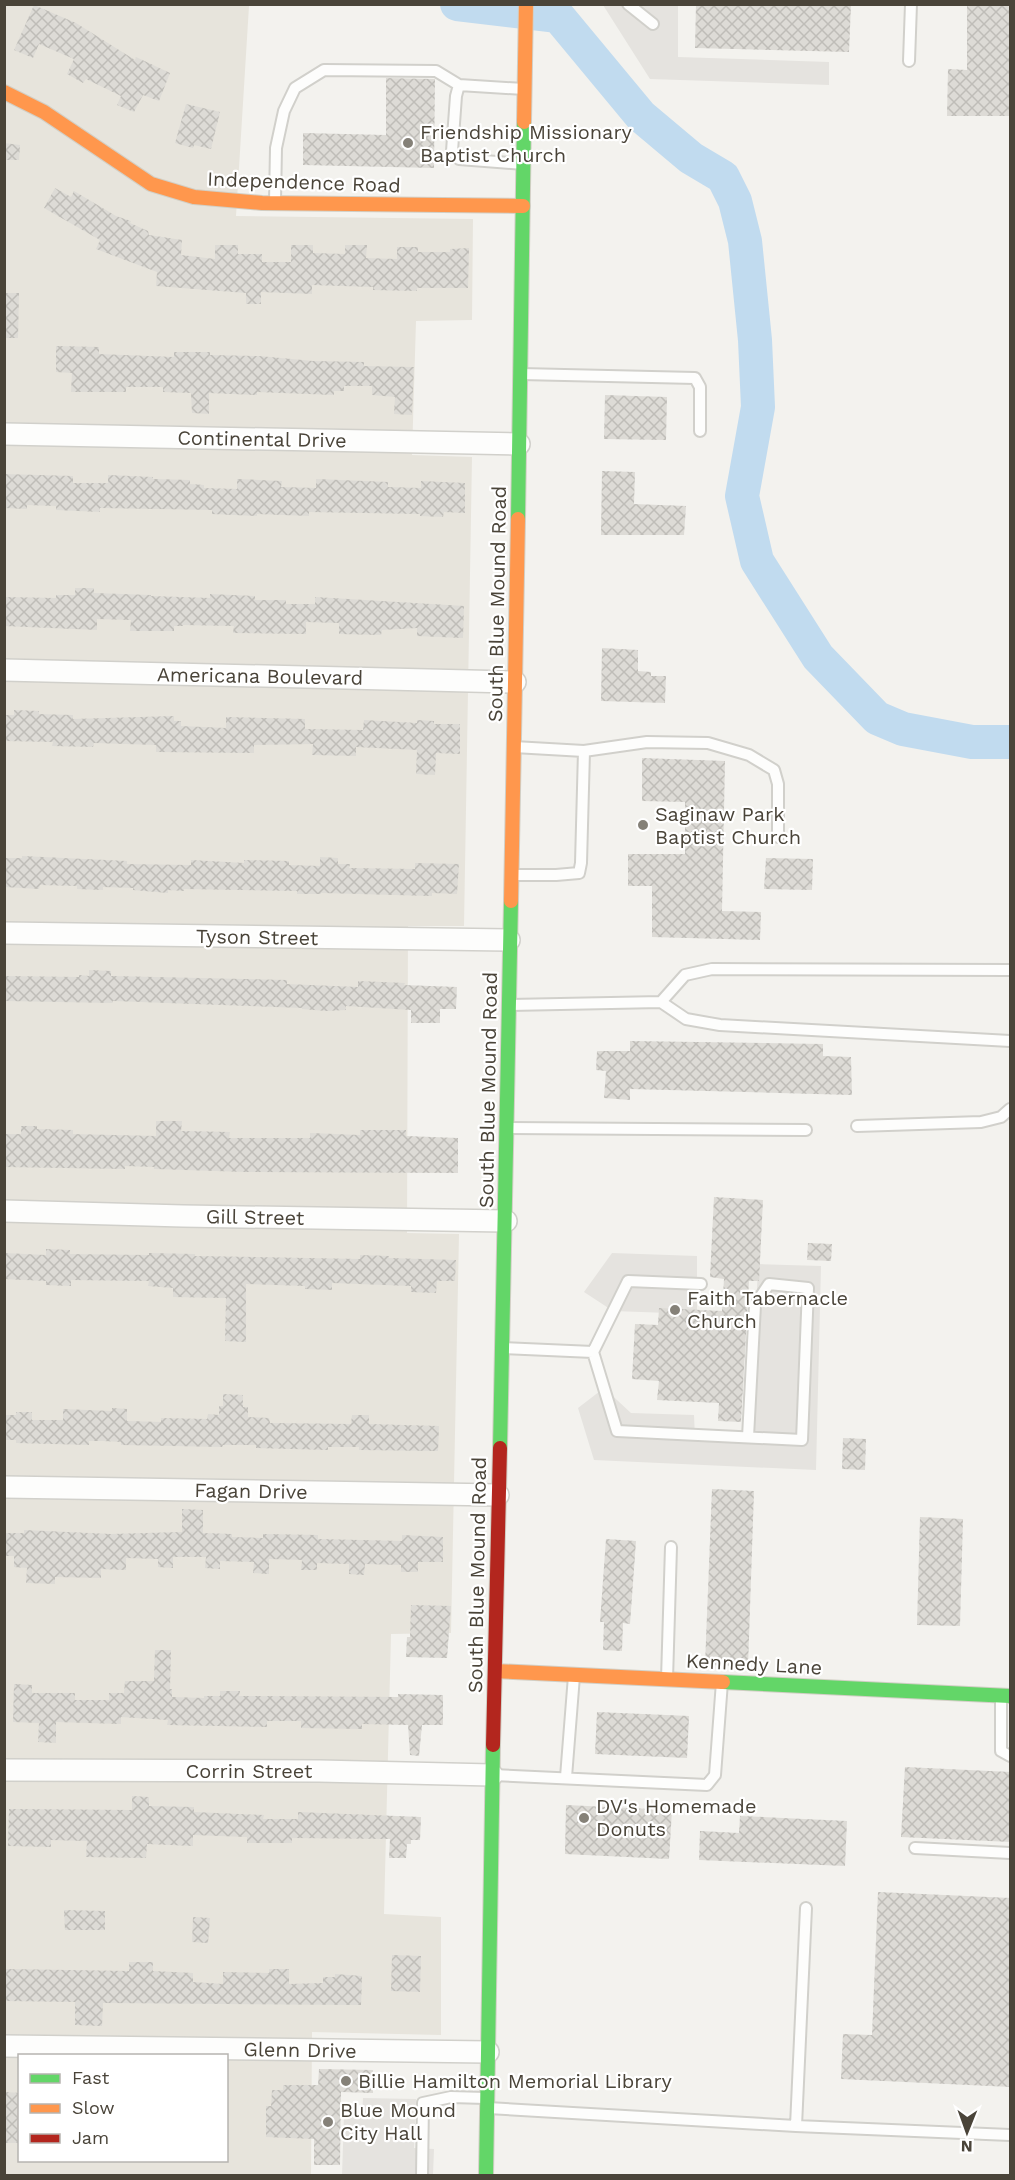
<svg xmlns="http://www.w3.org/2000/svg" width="1015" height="2180" font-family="'Work Sans',sans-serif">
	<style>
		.residential { fill: #e7e4dc; fill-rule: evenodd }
		.parking { fill: #e5e3df }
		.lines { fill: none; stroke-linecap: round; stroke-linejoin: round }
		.river { stroke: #c1dbef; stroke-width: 34 }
		.building { fill: url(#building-cross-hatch) }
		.lane-casing { stroke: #d1d0cb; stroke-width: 14 }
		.street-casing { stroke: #d1d0cb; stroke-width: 24 }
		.fast-casing { stroke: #d2cfc5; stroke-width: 16 }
		.slow-casing { stroke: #d2cfc5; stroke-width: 16 }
		.jam-casing { stroke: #d2cfc5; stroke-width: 16 }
		.lane { stroke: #fdfdfc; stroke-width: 10 }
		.street { stroke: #fdfdfc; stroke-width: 21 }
		.fast { stroke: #63d668; stroke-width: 14 }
		.slow { stroke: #ff974d; stroke-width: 14 }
		.jam { stroke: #b3261e; stroke-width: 14 }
		.poi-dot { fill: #858178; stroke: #fff; stroke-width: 2 }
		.labels { text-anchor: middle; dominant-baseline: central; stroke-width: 4.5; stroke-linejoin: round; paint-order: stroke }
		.poi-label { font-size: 20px; fill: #4a4439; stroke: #fff; text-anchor: start }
		.street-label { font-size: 20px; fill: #4a4439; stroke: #fff }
	</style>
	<defs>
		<pattern id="building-cross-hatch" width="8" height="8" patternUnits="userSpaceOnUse" patternTransform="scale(1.5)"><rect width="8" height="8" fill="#dddbd6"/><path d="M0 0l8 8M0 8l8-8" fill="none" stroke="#bfbdb8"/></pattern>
	</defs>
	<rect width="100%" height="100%" fill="#f3f2ee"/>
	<path class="residential" d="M5 5H238L249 6 236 216 473 219 472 320 416 321 412 455 472 457 464 926H408L407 1233 459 1234 451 1633 391 1634 384 1914 441 1917V2035L312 2032 311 2175 5 2176ZM20 2056H226V2160H20Z"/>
	<path class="parking" d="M603 5H678V57L829 62V85L650 79Z
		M612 1253 697 1256V1314L613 1311 584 1292Z
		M758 1264 821 1266 816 1470 594 1460 578 1408 604 1388 631 1413 694 1415 695 1438 751 1440Z
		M363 2098 416 2099 414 2148 434 2149 433 2175 342 2176 344 2114H362Z"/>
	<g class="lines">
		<path class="river" d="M457 4 558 16 641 116 691 158 723 177 735 201 745 241 755 340 758 407 742 496 757 561 818 657 877 718 903 729 972 742H1010"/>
	</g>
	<path class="building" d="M696 4H851L849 52 695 48Z
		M967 4H1011V116H947L948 69 967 70Z
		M34 5 76 23 135 60 136 57 170 73 159 101 143 95 134 112 117 105 121 96 86 79 83 83 67 74 74 59 39 44 33 58 14 50Z
		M386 78 435 79 434 168 303 165V133L386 135Z
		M186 104 220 112 211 149 194 145 193 148 175 143Z
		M4 143 20 145 19 160H4Z
		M55 188 71 197 74 191 116 216 131 221 130 223 148 231 149 235 182 240 181 255 215 259V245H238V254H262V262H291V245H313V253L345 254V245H367L366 258 397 259V247H418V252H450V249L469 248 468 288H417V291L373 290V287L312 285V294L261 292V304H246V293L156 286 157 272 96 249 100 240 44 208Z
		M4 293H19L18 338H4Z
		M56 346 99 347V354L174 357V352H210V355L259 356 313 361 364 362V366L414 367 412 415 394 414 395 397 372 395V386H344V391H334V395L257 392V395L209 393V414L192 413 191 393 163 392V387H126V392H71L72 373 56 372Z
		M605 395 667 397 666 440 604 439Z
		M602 471 635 472 634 504 686 506 684 535H601Z
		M5 474 73 476V483H108V475L153 477V479L190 480V484L204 485V488L237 489V479L282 481 281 487 316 488V479L388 482V487L421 488V481L465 483V513L444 512 443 517 420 516V514L309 512V516L257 514V516L212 514V510L100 508V512L56 510V506L27 505V509L4 508Z
		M75 588H94V593L151 595V596L210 598V594L255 596V600H286V604H315V597L464 606 463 638 417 636V628L382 630 381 635 339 634V623L306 622V634L233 633 234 626 183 625V626H174V631H130L131 620 97 619V630L4 626V597L56 598V595H75Z
		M602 648 638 650V671L651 672V676H666L665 703 601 701Z
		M14 710 39 711V714L73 715V719L174 716V721H181V726L226 728V717L305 719V729L363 730 364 720 417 723V720L434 721V724H460V754L436 753 435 775 416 774 417 750 356 747V756L312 755 313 744 254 745V753L156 752V745L94 743 93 747 52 746 53 742 4 741V715H14Z
		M642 758 725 761 722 911 761 912 760 940 652 937V886H628V854H685V802L642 801Z
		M22 856 127 861V864L191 865V860L244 863V860L289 861V865L320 866V857L338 858V864H350L349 868 415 869V863L459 864 457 894 432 893V896L321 893V894H297V891L184 889V891L168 890V893L133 890V888L103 887V890L77 889V886L40 885 39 889 4 887V858H22Z
		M766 858 813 859 812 890 764 889Z
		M89 970 111 971V976L287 980V984L358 987V981L405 983 404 985 457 987 456 1009H440V1023H411V1010L346 1006V1010L326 1011 302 1009V1008L113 1001 112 1003 4 1001V976L79 977V975L89 976Z
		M630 1041 823 1044V1056L851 1057 852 1095 630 1089V1100L604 1098 606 1071 596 1070 597 1051H630Z
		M156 1121H182L181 1131 230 1132 229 1138H310V1133L360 1135V1130H406V1136L458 1138V1173L246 1172 154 1169V1167L125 1166V1169L4 1167V1134H21V1126H37V1129L73 1130V1134L156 1136Z
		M714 1197 763 1200 759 1281H749L741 1422 718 1421 719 1403 657 1400 659 1381 632 1379 635 1324 658 1325 659 1308 722 1311 724 1279 710 1277Z
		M808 1243 832 1244 831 1261 807 1260Z
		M46 1249 70 1250V1254L149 1255V1253L195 1254V1256L360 1259V1255L389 1256V1258L456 1260 455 1281H437L436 1293 411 1292V1286L332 1283V1290L305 1289V1286L246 1284V1342L225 1341 226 1298 173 1297V1288L148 1286 149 1281 71 1280V1286L46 1285V1281L4 1279V1253L46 1255Z
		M223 1394 243 1395V1407H248V1417L269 1418 270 1423 351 1424 352 1415H369V1424L439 1426 438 1451 359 1450V1447H328V1450L256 1448V1445H223L222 1447 121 1445V1442L103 1441H89V1445L16 1443V1440H4V1415H16V1412H32V1420H63V1409L112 1411V1408L127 1409V1421L161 1422V1418L207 1419 208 1414 219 1415V1406H223Z
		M843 1438 866 1439 865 1470 842 1469Z
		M712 1489 754 1491 748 1667 705 1665Z
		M182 1509 203 1510V1533L232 1534V1537L263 1538V1534L318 1535V1539L402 1541V1535L443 1537V1562H418V1572H401V1565L365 1564 364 1575 349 1574V1564L317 1563V1570H301L302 1560 269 1559V1574L253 1573 254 1562 220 1561V1569L205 1568 206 1557H173V1568L158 1567V1559L126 1558V1570L101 1569V1578L55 1577V1584L26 1583 27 1568 14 1567V1556H4V1533H24V1530L111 1534 182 1532Z
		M920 1517 963 1519 960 1626 917 1625Z
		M606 1539 636 1541 630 1624 623 1623 622 1651 603 1650 604 1622H600Z
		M411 1605 451 1606 447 1658 406 1657 407 1637H410Z
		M155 1650H171L170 1689H172V1697L204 1698V1696H220V1691H240L239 1696 398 1697V1694L443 1695V1725H422L419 1756 410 1755 408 1725 362 1724V1729L301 1728V1721H267V1727L167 1725 168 1720 121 1717V1724L56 1722V1743L38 1742 39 1723 13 1722 14 1684 32 1685V1693H75V1700H109V1693H124L125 1681H154Z
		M597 1712 689 1716 687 1758 595 1754Z
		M905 1767 1011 1772V1842L901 1837Z
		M132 1796 149 1797V1806L194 1807V1812L264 1815 263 1819H298V1812L421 1817 420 1840H411V1844H407L406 1858H389L390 1839 292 1838V1843H247V1837L193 1835V1846L147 1844 146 1858 86 1857 87 1841 51 1840V1847L8 1846 9 1809 132 1810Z
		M566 1805 672 1810 669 1859 565 1854Z
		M740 1816 847 1821 845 1866 699 1860 700 1831 739 1833Z
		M878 1892 1011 1898V2087L841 2079 843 2034 872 2035Z
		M64 1910 105 1911V1930H65Z
		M193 1917 210 1918 208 1943 192 1942Z
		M392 1955 421 1956 420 1992 391 1991Z
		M129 1962H153V1971L193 1973V1982L223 1984V1972L269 1973V1969H289V1984L323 1983V1977H335V1974L362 1976 361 2005 103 2003 102 2026 75 2025V2002L6 2001V1969L129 1971Z
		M319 2069 373 2070V2093L341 2092 340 2165H314V2139L266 2137V2106H271L272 2090H283V2085H318Z
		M6 2092 20 2093V2143H5Z"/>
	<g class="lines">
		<g class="lane-casing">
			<path id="lane" d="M628 4 653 24
				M909 61 911 4
				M523 164 459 159 452 151 456 96 459 85 524 89
				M275 201 276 148 284 111 295 88 324 70 436 71 459 85
				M521 374 695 378 700 387V431
				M514 747 584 751 647 742 708 743 749 755 774 770 778 784V837
				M514 875H556L579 873 581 863 584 751
				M661 1002 685 975 712 969 1010 970
				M510 1005 661 1002 686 1019 720 1025 1010 1041
				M857 1126 981 1122 1001 1117 1010 1109
				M509 1128 806 1130
				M701 1284 628 1281 593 1352 617 1431 802 1440 808 1288 769 1284 755 1305 748 1437
				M504 1348 593 1352
				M667 1679 671 1547
				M1001 1696V1751L1010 1756
				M493 1775 707 1785 715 1775 722 1682
				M566 1777 574 1676
				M915 1848 1010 1853
				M488 2108 796 2126 1010 2135
				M796 2126 806 1908
				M422 2176 423 2103 451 2097 485 2098"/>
		</g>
		<g class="street-casing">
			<path id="street" d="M4 434 519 444
				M4 670 515 682
				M4 933 509 940
				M4 1211 183 1216 506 1221
				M4 1487 498 1495
				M4 1770 319 1771 492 1775
				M4 2046 488 2052"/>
		</g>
		<g class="fast-casing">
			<path id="fast" d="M518 519 524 122
				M500 1448 511 901
				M723 1682 1010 1696
				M486 2176 493 1745"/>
		</g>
		<g class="slow-casing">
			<path id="slow" d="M4 92 44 112 151 184 194 197 262 203 523 206
				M524 122 526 4
				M511 901 518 519
				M495 1671 723 1682"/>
		</g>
		<g class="jam-casing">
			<path id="jam" d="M493 1745 500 1448"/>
		</g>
		<use href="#lane" class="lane"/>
		<use href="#street" class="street"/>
		<use href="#fast" class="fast"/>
		<use href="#slow" class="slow"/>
		<use href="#jam" class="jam"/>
	</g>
	<g class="poi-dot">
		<circle cx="408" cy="143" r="6"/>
		<circle cx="643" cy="825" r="6"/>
		<circle cx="675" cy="1310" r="6"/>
		<circle cx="584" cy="1818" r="6"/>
		<circle cx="346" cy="2081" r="6"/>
		<circle cx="328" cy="2122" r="6"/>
	</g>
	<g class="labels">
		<g class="poi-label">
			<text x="420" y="132">Friendship Missionary<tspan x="420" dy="23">Baptist Church</tspan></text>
			<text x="655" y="814">Saginaw Park<tspan x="655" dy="23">Baptist Church</tspan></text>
			<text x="687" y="1298">Faith Tabernacle<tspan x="687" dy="23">Church</tspan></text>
			<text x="596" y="1806">DV's Homemade<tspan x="596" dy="23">Donuts</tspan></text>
			<text x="358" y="2081">Billie Hamilton Memorial Library</text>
			<text x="340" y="2110">Blue Mound<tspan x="340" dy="23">City Hall</tspan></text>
		</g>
		<g class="street-label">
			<text transform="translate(304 182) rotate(2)">Independence Road</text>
			<text transform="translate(262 439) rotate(1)">Continental Drive</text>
			<text transform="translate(497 604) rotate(-89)">South Blue Mound Road</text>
			<text transform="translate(260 676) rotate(1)">Americana Boulevard</text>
			<text transform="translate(257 937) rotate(1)">Tyson Street</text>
			<text transform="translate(488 1090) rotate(-89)">South Blue Mound Road</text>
			<text transform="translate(255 1217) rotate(1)">Gill Street</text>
			<text transform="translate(251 1491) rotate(1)">Fagan Drive</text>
			<text transform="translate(477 1575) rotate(-89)">South Blue Mound Road</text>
			<text transform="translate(754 1664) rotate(3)">Kennedy Lane</text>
			<text x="249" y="1771">Corrin Street</text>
			<text transform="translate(300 2050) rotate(1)">Glenn Drive</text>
		</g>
	</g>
	<rect width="1015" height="2180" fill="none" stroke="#4a4439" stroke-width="12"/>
	<rect x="18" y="2054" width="210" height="108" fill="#ffffff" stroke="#b7b4b0" stroke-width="1.5"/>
	<rect x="30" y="2074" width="30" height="9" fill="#63d668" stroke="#b7b4b0" stroke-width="1.5"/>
	<text x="72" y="2084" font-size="18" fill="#4a4439">Fast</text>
	<rect x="30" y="2104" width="30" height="9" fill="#ff974d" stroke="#b7b4b0" stroke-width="1.5"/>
	<text x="72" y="2114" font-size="18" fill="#4a4439">Slow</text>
	<rect x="30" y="2134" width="30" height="9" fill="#b3261e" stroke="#b7b4b0" stroke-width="1.5"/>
	<text x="72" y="2144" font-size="18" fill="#4a4439">Jam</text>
	<g transform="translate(967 2132) rotate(181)" stroke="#ffffff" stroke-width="4.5" paint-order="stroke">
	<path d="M0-4.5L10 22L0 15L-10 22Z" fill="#4a4439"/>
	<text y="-9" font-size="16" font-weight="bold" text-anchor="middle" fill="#4a4439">N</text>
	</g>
</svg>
